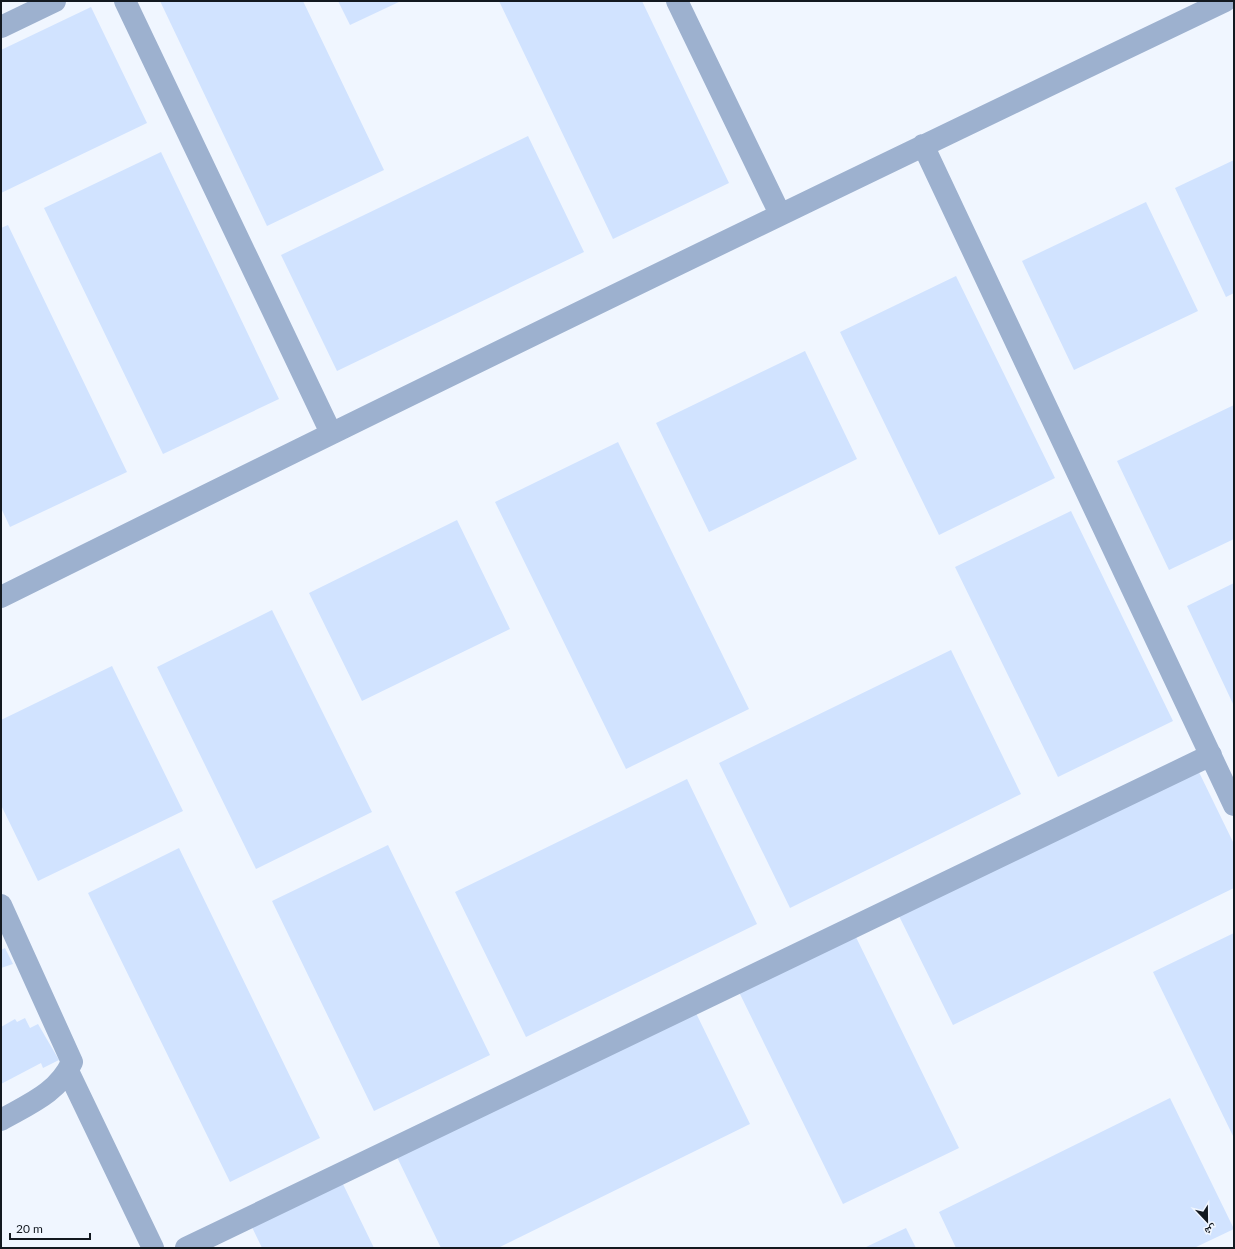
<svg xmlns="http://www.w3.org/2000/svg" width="1235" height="1249" font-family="Lato,'Noto Naskh Arabic',sans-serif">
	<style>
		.building { fill: #d1e3ff }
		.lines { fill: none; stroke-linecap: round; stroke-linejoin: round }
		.minor { stroke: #9db1cf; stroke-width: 22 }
	</style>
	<rect width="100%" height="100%" fill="#f0f6ff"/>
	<path class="building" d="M160 1H303L384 170 267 226Z
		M338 1H401L350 25Z
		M499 1H642L729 183 613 239Z
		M91 7 147 123 1 193V50Z
		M528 136 584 252 337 371 281 255Z
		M161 152 279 399 163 454 44 208Z
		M1234 160V293L1226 297 1175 188Z
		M1146 202 1198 311 1074 370 1022 261Z
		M8 225 127 472 10 527 1 508V228Z
		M956 276 1055 478 939 535 840 332Z
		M805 351 857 459 709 532 656 423Z
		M1234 405V539L1169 570 1117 461Z
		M618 442 749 709 626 769 495 502Z
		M1071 511 1173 721 1058 777 955 567Z
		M457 520 510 629 362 701 309 593Z
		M1234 583V706L1187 606Z
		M272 610 372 812 256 869 157 667Z
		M951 650 1021 794 790 908 719 763Z
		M112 666 183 811 38 881 1 805V720Z
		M1195 764 1234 844V888L953 1025 896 910Z
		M687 779 757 924 526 1037 455 892Z
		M388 845 490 1055 374 1111 272 901Z
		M179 848 320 1138 230 1182 88 893Z
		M853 931 959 1148 843 1204 737 988Z
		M1234 933V1138L1153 972Z
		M5 948 13 964 1 968V950Z
		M694 1009 750 1124 498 1248H441L396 1155Z
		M25 1018 30 1028 38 1024 59 1060 43 1068 41 1063 1 1084V1027L15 1019 17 1022Z
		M1170 1098 1234 1229 1194 1248H956L939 1212Z
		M340 1178 374 1248H262L250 1223Z
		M906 1228 916 1248H864Z"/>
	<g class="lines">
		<path class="minor" d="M125 1 331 433
			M677 1 780 214
			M1 27 55 1
			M923 145 1234 805
			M1 597C407 395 815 197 1225 1
			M1 905 72 1062C58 1093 29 1104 1 1120
			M68 1071 153 1248
			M186 1248 1211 755"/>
	</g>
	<rect width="1235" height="1249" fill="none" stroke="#131920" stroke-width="4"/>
	<g transform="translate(1207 1221) rotate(158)" stroke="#f0f6ff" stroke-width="3" paint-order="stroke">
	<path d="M0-3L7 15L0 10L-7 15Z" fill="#131920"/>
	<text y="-6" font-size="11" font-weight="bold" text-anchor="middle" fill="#131920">ش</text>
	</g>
	<path d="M10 1233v6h80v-6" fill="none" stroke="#131920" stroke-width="2"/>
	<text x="16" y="1233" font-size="12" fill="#131920" stroke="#f0f6ff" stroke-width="3" paint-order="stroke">20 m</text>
</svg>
